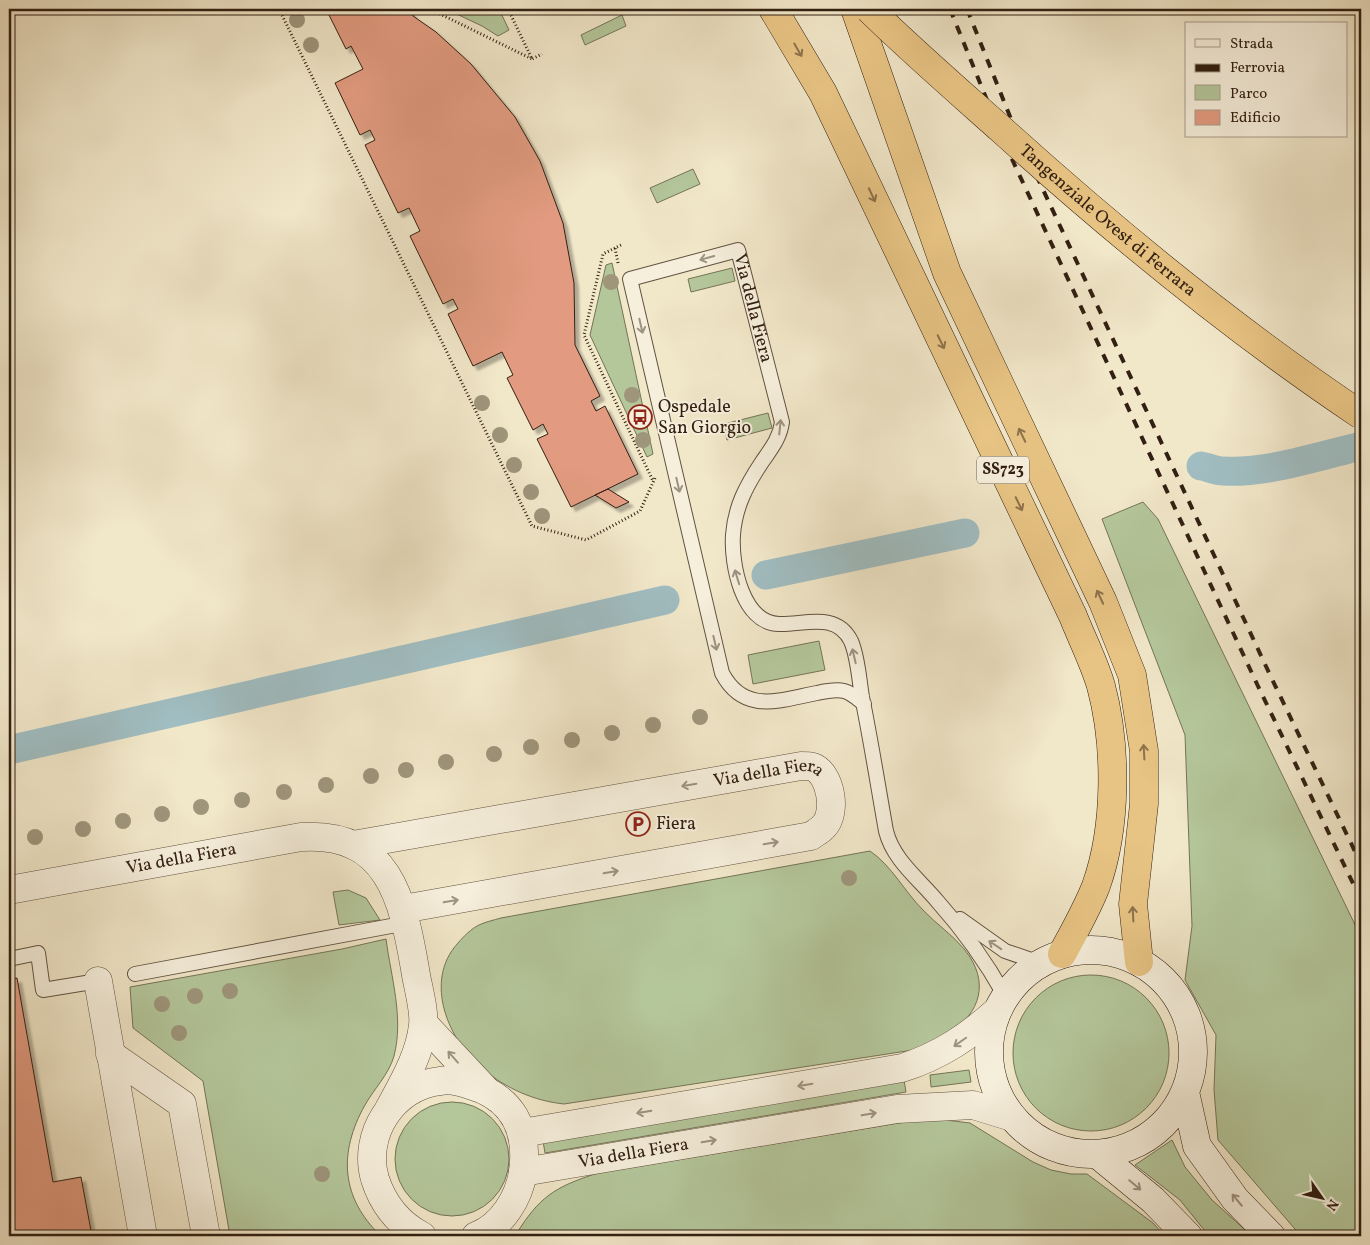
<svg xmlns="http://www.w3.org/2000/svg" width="1370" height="1245" font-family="Vollkorn,serif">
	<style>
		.green { fill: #b4c79b; stroke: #747456 }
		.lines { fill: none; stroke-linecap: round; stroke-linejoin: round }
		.canal { stroke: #a0bdc1; stroke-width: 29 }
		.building { fill: #e29b80; stroke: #332012; filter: url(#shadow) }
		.lane-casing { stroke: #625240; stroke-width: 16 }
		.street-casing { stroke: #625240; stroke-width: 29 }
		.secondary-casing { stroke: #332012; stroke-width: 29 }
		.highway-casing { stroke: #332012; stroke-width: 29 }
		.path { stroke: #332012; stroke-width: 3; stroke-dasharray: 1 2.5; stroke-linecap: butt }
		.lane { stroke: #f6efdc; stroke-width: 14 }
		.street { stroke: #f6efdc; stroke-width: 28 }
		.secondary { stroke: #f6efdc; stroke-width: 28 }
		.highway { stroke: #e8c484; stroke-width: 28 }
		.rail { stroke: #332012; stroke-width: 4; stroke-dasharray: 9 9; stroke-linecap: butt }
		.highway-bridge-casing { stroke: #332012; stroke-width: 29; stroke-linecap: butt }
		.highway-bridge { stroke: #e8c484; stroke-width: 28 }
		.tree { fill: #9e957b }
		.oneway { stroke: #8e724b }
		.oneway2 { stroke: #9e9281 }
		.labels { text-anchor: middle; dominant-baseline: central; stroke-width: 4; stroke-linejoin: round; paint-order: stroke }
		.shield { fill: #f6efdc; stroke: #6e5e4f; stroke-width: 1 }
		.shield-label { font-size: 16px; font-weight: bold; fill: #332012 }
		.street-label { font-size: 18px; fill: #332012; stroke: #f6efdc }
		.poi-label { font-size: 18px; fill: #332012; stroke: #f6efdc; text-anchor: start }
	</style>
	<defs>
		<filter id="shadow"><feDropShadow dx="4.5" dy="4.5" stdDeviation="1" flood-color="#0004"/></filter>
	</defs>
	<rect width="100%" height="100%" fill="#f1e7c9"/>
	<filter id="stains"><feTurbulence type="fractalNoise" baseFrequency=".004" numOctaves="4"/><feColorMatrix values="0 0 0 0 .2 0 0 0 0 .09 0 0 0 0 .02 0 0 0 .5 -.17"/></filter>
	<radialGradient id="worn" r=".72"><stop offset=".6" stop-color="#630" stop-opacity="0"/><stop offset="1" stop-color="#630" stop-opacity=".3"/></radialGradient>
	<path class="green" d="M446 9H499L509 30 498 36 482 26Z
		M622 15 626 26 585 45 581 35Z
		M693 169 700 184 657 203 650 188Z
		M612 263 653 454 647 457 590 335 606 265Z
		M732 268 735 281 691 292 688 279Z
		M768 413 772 428 727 440 724 424Z
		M1143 502 1158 519 1361 937V1236H1301L1218 1140 1214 1090 1216 1035 1185 980 1192 926 1185 735 1102 519Z
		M819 641 825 670 753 684 748 655Z
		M870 851C892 866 904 891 923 910 936 924 953 935 965 950 990 982 981 1013 948 1034 938 1041 925 1045 913 1050L564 1104C535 1101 507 1089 484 1070 448 1041 423 981 458 943 464 936 471 929 479 925 485 922 494 920 501 918Z
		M348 890 366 898 380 920 339 925 333 892Z
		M386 939C391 977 404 1018 394 1056 389 1074 374 1089 365 1105 338 1153 341 1198 381 1236H230L203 1081 133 1028 130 987 342 949Z
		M1013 1053a78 78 0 1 1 156 0a78 78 0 1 1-156 0Z
		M969 1070 971 1082 931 1087 930 1075Z
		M904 1080 906 1092 545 1153 543 1141Z
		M395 1159a57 57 0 1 1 114 0a57 57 0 1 1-114 0Z
		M929 1118 970 1123 1033 1162 1051 1170 1071 1174H1087L1153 1223 1165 1236H515C539 1197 554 1187 598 1173Z
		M1172 1140 1185 1167 1212 1200 1252 1236H1209L1180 1200 1135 1165Z"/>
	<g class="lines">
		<path class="canal" d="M1201 466C1208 467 1216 471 1223 471 1265 474 1320 456 1361 446
			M766 575 965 533
			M9 750 665 600"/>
	</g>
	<path class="building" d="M326 9H409L413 16 436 32 471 64 515 117 540 161 563 223 574 283 575 345 600 396 591 401 596 411 605 406 638 474 571 507 537 439 548 434 543 424 533 430 507 378 513 375 502 352 473 366 448 314 458 309 453 299 443 304 410 236 420 231 409 208 398 213 365 145 375 140 370 130 360 135 335 83 363 69 351 46 346 49Z
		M608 489 629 502 616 508 595 495Z
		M17 978 53 1182 81 1177 92 1236H9V980Z"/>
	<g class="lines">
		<g class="lane-casing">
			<g id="lane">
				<path id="s1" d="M864 704C858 699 852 693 844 691 836 689 826 691 817 693 780 700 744 715 722 673L630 279 738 250 782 422C780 438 771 449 762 462 746 486 735 507 733 535 731 564 742 623 779 624 804 625 836 611 851 641 858 657 859 679 862 697 871 741 878 786 886 831 893 860 920 880 938 902 964 931 986 962 1005 996"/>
				<path d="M960 919 1005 951 1040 963"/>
				<path d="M9 959 38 953 43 990 98 981"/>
				<path d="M135 974 407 923"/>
			</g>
		</g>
		<g class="street-casing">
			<g id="street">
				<path id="s2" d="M353 845 801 766C805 766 809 766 813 767 831 774 837 813 824 826 821 830 815 833 811 836L403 909"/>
				<path id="s3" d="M9 890 301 837C388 831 403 899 415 969 417 984 425 1010 423 1025 420 1055 403 1083 389 1109"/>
				<path d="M98 981 143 1236"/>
				<path d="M424 1024 484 1088"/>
				<path d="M110 1054 182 1104 206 1236"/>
				<path d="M522 1133 902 1068C940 1056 968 1037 997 1011"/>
				<path id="s4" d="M523 1172 897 1109 973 1105 1012 1117"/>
				<path d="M422 1236C399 1224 383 1204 375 1179 362 1135 393 1086 440 1081 449 1079 461 1082 470 1085 512 1097 529 1129 523 1172 519 1198 502 1226 476 1236"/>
			</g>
		</g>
		<g class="secondary-casing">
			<path id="secondary" d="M989 1052a102 102 0 1 1 204 0a102 102 0 1 1-204 0Z
				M1185 1092 1197 1146 1235 1199 1271 1236
				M1097 1154 1153 1200 1188 1236"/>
		</g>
		<g class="highway-casing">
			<path id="highway" d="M773 9 823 93 1073 616C1082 639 1094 662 1101 686 1117 746 1117 827 1096 886 1087 909 1074 932 1062 954
				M855 9 947 273 1103 602 1132 675 1144 751V804L1133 904 1139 962"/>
		</g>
		<path class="path" d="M279 9 532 526 586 540 640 511 655 478
			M430 9 532 59
			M508 9 532 59 542 54
			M615 248 603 254 584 335 653 481
			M618 263 615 248 623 244"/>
		<use href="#lane" class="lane"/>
		<use href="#street" class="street"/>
		<use href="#secondary" class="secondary"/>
		<use href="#highway" class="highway"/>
		<path class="rail" d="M950 9 1004 142 1257 684 1361 900
			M967 9 1017 134 1271 677 1361 864"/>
		<g class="highway-bridge-casing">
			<g id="highway-bridge">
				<path id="s5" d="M869 9C912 51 958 91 1003 131 1117 234 1234 330 1361 415"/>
			</g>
		</g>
		<use href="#highway-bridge" class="highway-bridge"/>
	</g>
	<g class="tree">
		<circle cx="297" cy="20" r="8"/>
		<circle cx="311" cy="45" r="8"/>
		<circle cx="611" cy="282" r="8"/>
		<circle cx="632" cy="395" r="8"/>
		<circle cx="482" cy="403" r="8"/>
		<circle cx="500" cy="435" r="8"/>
		<circle cx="643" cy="440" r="8"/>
		<circle cx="514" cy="465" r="8"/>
		<circle cx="531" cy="492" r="8"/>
		<circle cx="542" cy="516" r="8"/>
		<circle cx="700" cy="717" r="8"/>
		<circle cx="653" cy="725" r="8"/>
		<circle cx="612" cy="733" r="8"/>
		<circle cx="572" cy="740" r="8"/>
		<circle cx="531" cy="747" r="8"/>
		<circle cx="494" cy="754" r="8"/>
		<circle cx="446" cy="762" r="8"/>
		<circle cx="406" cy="770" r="8"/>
		<circle cx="371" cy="776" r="8"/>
		<circle cx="326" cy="785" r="8"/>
		<circle cx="284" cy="792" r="8"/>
		<circle cx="242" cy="800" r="8"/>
		<circle cx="201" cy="807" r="8"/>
		<circle cx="162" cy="814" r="8"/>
		<circle cx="123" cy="821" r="8"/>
		<circle cx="83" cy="829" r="8"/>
		<circle cx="35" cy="837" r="8"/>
		<circle cx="849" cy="878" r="8"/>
		<circle cx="230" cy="991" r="8"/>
		<circle cx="195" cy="996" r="8"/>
		<circle cx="162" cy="1004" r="8"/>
		<circle cx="179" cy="1033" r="8"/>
		<circle cx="322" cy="1174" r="8"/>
	</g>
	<defs><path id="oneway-shaft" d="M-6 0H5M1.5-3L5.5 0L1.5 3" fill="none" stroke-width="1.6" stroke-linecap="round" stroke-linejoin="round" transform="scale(1.25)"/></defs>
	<g class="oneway">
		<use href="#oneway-shaft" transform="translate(798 50) rotate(60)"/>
		<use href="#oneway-shaft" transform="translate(872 195) rotate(65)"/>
		<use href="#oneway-shaft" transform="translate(941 342) rotate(64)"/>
		<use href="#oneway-shaft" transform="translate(1022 435) rotate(-116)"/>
		<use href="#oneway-shaft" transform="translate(1019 504) rotate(64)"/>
		<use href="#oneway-shaft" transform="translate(1100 597) rotate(-115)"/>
		<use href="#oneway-shaft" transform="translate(1144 752) rotate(-93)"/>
		<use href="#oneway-shaft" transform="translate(1133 914) rotate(-93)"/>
	</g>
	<g class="oneway2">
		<use href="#oneway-shaft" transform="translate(707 258) rotate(165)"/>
		<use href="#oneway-shaft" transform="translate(641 326) rotate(77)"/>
		<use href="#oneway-shaft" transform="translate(780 427) rotate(-84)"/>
		<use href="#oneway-shaft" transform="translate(678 485) rotate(77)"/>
		<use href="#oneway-shaft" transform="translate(737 577) rotate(-107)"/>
		<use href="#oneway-shaft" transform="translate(715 643) rotate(77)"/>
		<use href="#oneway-shaft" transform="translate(854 656) rotate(-103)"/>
		<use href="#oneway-shaft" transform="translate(689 785) rotate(170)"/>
		<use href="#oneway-shaft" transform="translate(771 843) rotate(-10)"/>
		<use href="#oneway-shaft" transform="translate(611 872) rotate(-10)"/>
		<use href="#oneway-shaft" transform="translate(451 901) rotate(-10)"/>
		<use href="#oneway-shaft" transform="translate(995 945) rotate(-146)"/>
		<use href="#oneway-shaft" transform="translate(960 1042) rotate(145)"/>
		<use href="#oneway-shaft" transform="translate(453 1057) rotate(-131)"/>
		<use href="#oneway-shaft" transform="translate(805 1085) rotate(170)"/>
		<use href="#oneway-shaft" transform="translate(644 1112) rotate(170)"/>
		<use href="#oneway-shaft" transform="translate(869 1114) rotate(-10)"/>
		<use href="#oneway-shaft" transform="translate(709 1141) rotate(-10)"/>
		<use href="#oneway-shaft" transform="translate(1135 1185) rotate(40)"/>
		<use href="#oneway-shaft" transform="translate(1237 1200) rotate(-130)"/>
	</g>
	<defs>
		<g id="bus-ring" transform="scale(1.25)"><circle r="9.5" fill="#f6efdc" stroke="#8f2418" stroke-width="1.5"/><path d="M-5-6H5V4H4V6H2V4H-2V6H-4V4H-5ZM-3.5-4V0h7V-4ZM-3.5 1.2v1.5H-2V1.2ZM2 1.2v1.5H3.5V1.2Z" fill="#8f2418"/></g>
		<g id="parking-ring" transform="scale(1.25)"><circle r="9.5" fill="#f6efdc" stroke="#8f2418" stroke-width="1.5"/><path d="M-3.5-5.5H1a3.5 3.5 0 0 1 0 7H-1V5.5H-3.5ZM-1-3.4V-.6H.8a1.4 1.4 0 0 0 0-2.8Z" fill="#8f2418"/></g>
	</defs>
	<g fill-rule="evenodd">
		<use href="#bus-ring" x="640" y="417"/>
		<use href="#parking-ring" x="638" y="824"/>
	</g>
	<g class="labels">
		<rect class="shield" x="977" y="456.5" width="52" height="27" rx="4"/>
		<g class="shield-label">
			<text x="1003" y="470">SS723</text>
		</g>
		<g class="street-label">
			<text stroke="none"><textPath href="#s5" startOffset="319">Tangenziale Ovest di Ferrara</textPath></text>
			<text stroke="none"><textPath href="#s1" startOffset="735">Via della Fiera</textPath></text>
			<text stroke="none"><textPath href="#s2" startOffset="422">Via della Fiera</textPath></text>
			<text stroke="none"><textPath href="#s3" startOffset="175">Via della Fiera</textPath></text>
			<text stroke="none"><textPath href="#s4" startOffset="112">Via della Fiera</textPath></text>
		</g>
		<g class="poi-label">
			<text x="658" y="407">Ospedale<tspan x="658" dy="21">San Giorgio</tspan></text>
			<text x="656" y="824">Fiera</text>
		</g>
	</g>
	<rect width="1370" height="1245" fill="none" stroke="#f1e7c9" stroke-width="30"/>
	<rect x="10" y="10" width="1350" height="1225" fill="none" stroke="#332012" stroke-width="2.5"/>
	<rect x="15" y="15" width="1340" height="1215" fill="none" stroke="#332012"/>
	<rect x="1185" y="22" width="162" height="115" fill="#f6efdc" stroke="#a89c8b"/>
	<rect x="1195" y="39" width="25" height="8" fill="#f6efdc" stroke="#a89c8b"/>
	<text x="1230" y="48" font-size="15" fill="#332012">Strada</text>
	<rect x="1195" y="64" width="25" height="8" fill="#332012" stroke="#a89c8b"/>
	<text x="1230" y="72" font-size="15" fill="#332012">Ferrovia</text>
	<rect x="1195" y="85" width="25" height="15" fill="#b4c79b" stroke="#a89c8b"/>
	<text x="1230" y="98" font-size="15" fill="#332012">Parco</text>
	<rect x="1195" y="110" width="25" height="15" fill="#e29b80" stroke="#a89c8b"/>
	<text x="1230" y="122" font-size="15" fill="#332012">Edificio</text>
	<g transform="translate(1322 1198) rotate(124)" stroke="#f6efdc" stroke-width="4" paint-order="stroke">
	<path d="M0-4L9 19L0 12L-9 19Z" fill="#332012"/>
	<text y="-8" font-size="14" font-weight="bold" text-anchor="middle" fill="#332012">N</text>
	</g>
	<rect width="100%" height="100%" filter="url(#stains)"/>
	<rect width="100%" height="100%" fill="url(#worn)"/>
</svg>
